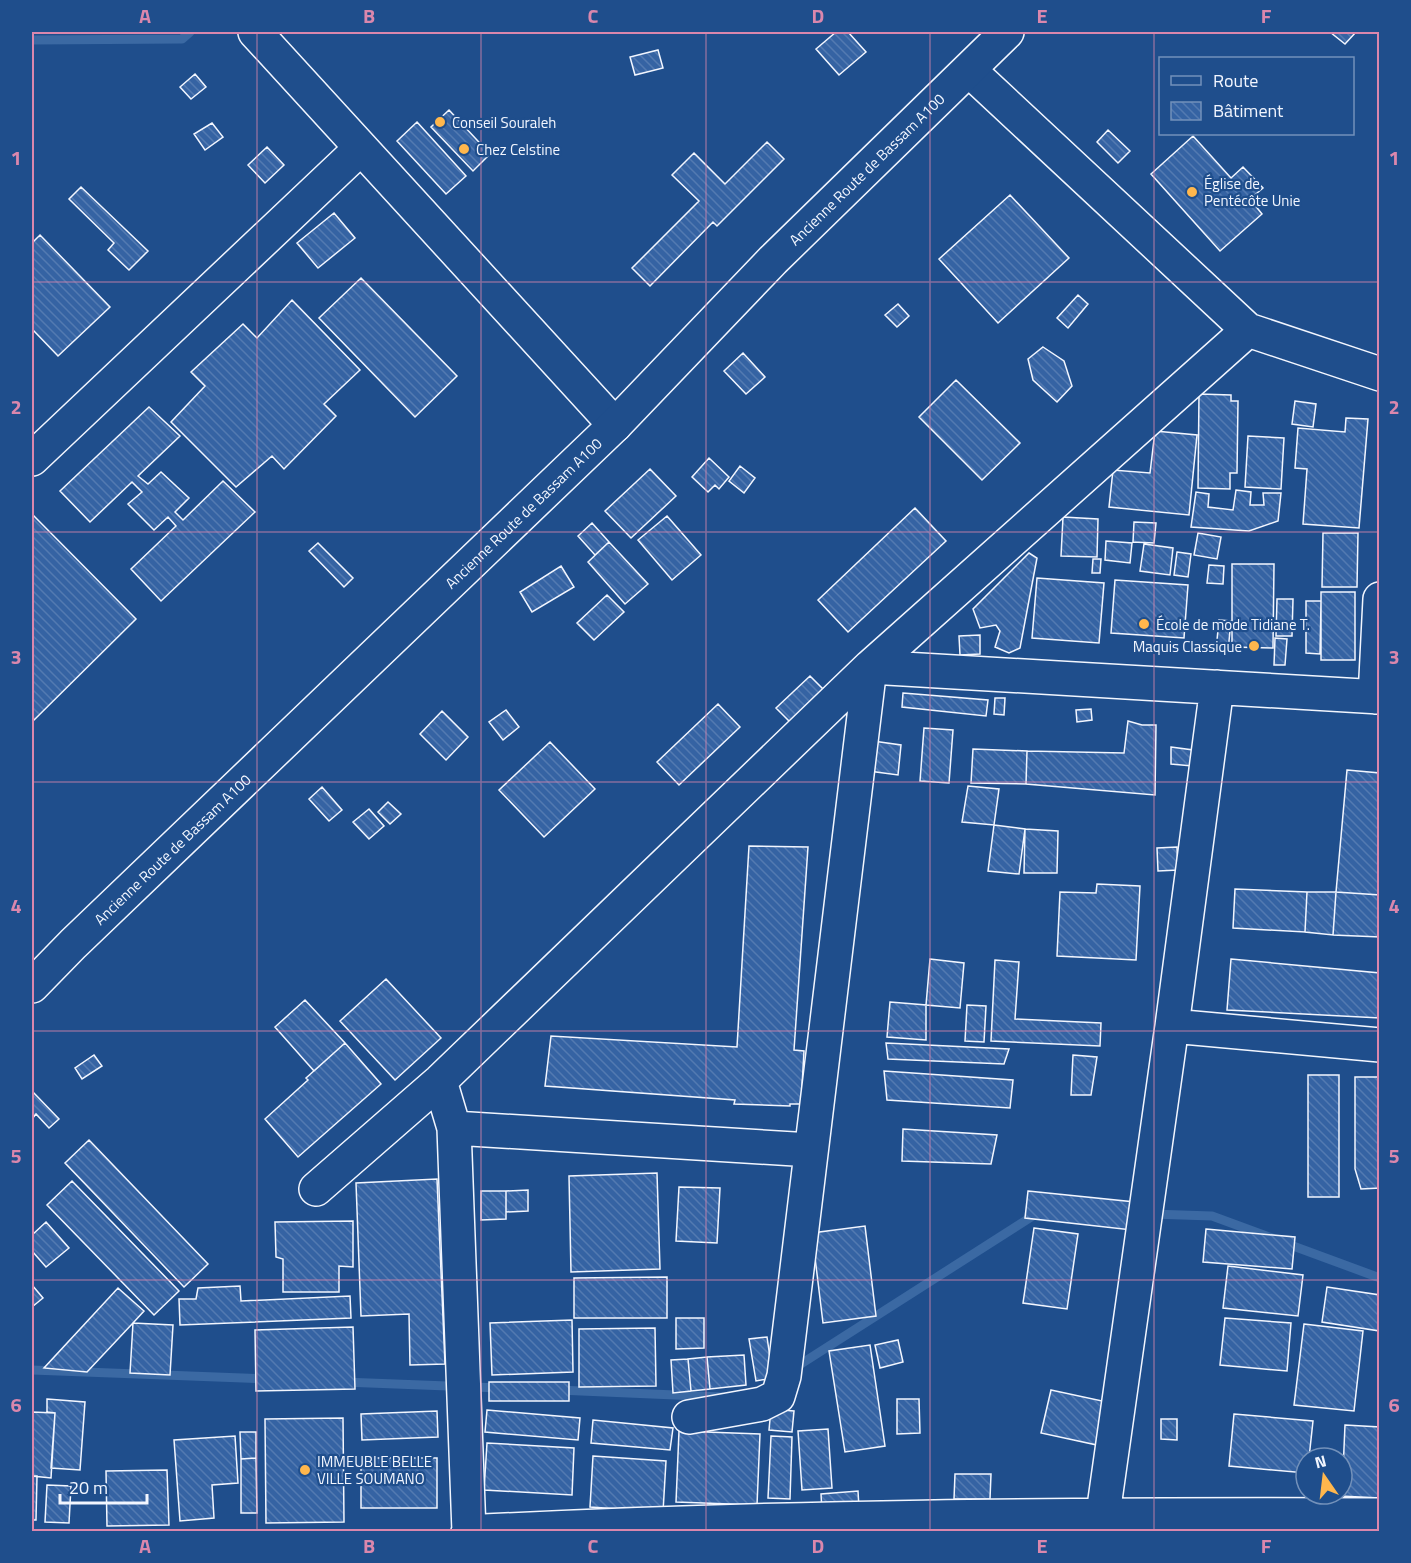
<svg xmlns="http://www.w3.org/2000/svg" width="1411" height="1563" font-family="'Titillium Web',sans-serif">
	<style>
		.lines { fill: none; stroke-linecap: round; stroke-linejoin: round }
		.stream { stroke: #3b69a3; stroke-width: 9 }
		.building { fill: url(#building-back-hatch); stroke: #f2f6ff; stroke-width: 1.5 }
		.minor-casing { stroke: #f2f6ff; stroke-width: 36 }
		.major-casing { stroke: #f2f6ff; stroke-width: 36 }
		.minor { stroke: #1f4e8c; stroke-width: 33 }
		.major { stroke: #1f4e8c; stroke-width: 33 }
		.grid { fill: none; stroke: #da87ad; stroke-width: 1.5; stroke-opacity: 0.55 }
		.poi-dot { fill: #ffb74d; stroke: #1f4e8c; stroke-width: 2 }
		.labels { text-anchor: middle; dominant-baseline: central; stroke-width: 4.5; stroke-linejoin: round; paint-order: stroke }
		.poi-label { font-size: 15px; fill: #f2f6ff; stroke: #1f4e8c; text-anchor: start }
		.street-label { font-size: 15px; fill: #f2f6ff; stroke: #1f4e8c }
		.neatline { fill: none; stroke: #da87ad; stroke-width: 2 }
		.grid-label { font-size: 20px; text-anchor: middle; font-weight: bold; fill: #da87ad }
	</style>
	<defs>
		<pattern id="building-back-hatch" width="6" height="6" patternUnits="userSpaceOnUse" patternTransform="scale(1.5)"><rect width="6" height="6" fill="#3563a3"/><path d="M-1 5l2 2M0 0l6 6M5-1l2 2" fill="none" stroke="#537ab1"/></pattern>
	</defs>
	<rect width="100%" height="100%" fill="#1f4e8c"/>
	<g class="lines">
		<path class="stream" d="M32 40 182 39 190 32
			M1151 1214 1212 1216 1272 1238
			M1285 1243 1380 1278
			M793 1369 1039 1212
			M32 1370 266 1379
			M343 1382 500 1388
			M558 1390 722 1397"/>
	</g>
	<path class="building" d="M836 32H848L866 52 839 75 816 49Z
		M1330 32H1356L1345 44Z
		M658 50 663 68 635 75 630 57Z
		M195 74 206 87 191 99 180 87Z
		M449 110 490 154 473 171 431 127Z
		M417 122 466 176 446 194 397 141Z
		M212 123 223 137 205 150 194 134Z
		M1108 130 1130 151 1118 163 1097 142Z
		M1193 136 1231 178 1243 167 1263 188 1250 199 1262 214 1220 251 1151 174Z
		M767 142 784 159 717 226 713 222 650 286 632 268 699 201 672 175 694 153 725 184Z
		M267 147 284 165 265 183 248 165Z
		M81 187 148 251 129 270 108 250 114 243 69 199Z
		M1010 195 1069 258 998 323 939 259Z
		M334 213 355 238 318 268 297 243Z
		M40 235 110 307 58 356 32 329V243Z
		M361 278 457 376 415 417 319 318Z
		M1078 295 1088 304 1068 328 1057 318Z
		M292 300 360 370 324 404 336 416 284 469 272 456 236 487 171 422 205 386 191 372 243 324 257 338Z
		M898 304 909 316 897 327 885 315Z
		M1043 347 1064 361 1072 386 1057 402 1033 380 1028 359Z
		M743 353 765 377 746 394 724 371Z
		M956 380 1020 443 982 480 919 417Z
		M1199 394 1231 395V401H1238L1237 473H1230V489L1198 488Z
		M1295 401 1316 404 1313 427 1292 424Z
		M149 407 180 436 138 476 148 484 161 472 189 498 175 512 183 520 223 481 255 512 161 601 131 569 176 526 168 517 154 530 128 504 142 492 132 482 90 522 60 491Z
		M1346 418 1368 419 1359 528 1303 524 1307 469 1295 468 1298 428 1345 432Z
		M1155 431 1197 435 1189 515 1109 507 1113 470 1150 473Z
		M1248 436 1284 438 1281 489 1245 487Z
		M709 458 729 477 719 489 715 485 708 492 692 477Z
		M740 466 755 478 744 493 729 481Z
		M650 469 676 496 631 538 605 511Z
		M1236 490 1251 492 1250 505H1264L1263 493H1281L1278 521 1249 531 1191 527 1196 492 1209 494 1208 507 1233 510Z
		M915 508 946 541 848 632 818 600Z
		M32 514 136 619 32 722Z
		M667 516 701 555 672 580 638 540Z
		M1063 517 1098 519 1097 557 1061 556Z
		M1134 522 1156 523 1154 543 1133 542Z
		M592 523 609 542 595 555 578 536Z
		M1198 533 1221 537 1217 559 1194 555Z
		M1323 533H1358L1357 587H1322Z
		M1106 541 1132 543 1130 563 1105 560Z
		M609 542 648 584 625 604 588 562Z
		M318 543 353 578 344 587 309 551Z
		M1144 544 1173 548 1170 575 1140 571Z
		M1177 552 1191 554 1188 577 1174 575Z
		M1029 553 1037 558 1020 648 1009 653 995 647 1000 631 996 625 980 628 973 609Z
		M1093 559H1101L1100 573H1092Z
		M1232 564H1274L1273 648 1232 647Z
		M1209 565 1224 566 1223 584 1207 583Z
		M561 566 574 587 532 612 520 592Z
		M1037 578 1104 583 1099 643 1032 638Z
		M1115 580 1188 585 1184 638 1111 633Z
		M1321 592H1355V660H1321Z
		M607 595 624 612 594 640 577 623Z
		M1277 599H1293L1292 636H1276Z
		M1306 601H1321L1320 654 1306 653Z
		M1219 620 1231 621 1228 651 1216 650Z
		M980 635V654L960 655 959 636Z
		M1275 638 1287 639 1285 665H1274Z
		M810 676 824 690 790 722 776 708Z
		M903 693 988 700 986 716 902 707Z
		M995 698H1005L1004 715 994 714Z
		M718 704 740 727 679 785 657 762Z
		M1091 709 1092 720 1077 722 1076 710Z
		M506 710 519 727 503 740 489 722Z
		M442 711 468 737 446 760 420 734Z
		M1128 721 1142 725H1156L1155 795 1026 784 1027 751 1124 753Z
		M924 728 953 730 949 783 920 781Z
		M873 741 901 745 898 775 869 771Z
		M550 742 595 789 544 837 499 790Z
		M1171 747 1193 750 1192 766 1171 764Z
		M973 749 1027 751 1026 784 971 783Z
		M1347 770 1380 773V895L1336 892Z
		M968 786 999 789 994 825 962 822Z
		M322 787 342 810 329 821 309 799Z
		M388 802 401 814 390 824 378 812Z
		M369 809 384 826 369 839 353 822Z
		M994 825 1025 829 1019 874 988 871Z
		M1025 829 1058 831 1057 873H1024Z
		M749 846 808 847 794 1050 804 1051 801 1104H790V1106L734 1104 735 1100 545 1086 551 1036 737 1047Z
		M1177 847 1178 870 1158 871 1157 848Z
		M1097 884 1140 886 1136 960 1057 956 1060 892 1096 893Z
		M1235 889 1307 892 1305 932 1233 928Z
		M1307 892H1336L1333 935 1305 932Z
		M1336 892 1380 895V937L1333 935Z
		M930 959 964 963 960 1008 926 1005Z
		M1231 959 1380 973V1018L1227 1010Z
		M995 960 1019 962 1015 1019 1101 1023 1100 1046 991 1041Z
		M386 979 441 1038 395 1080 340 1021Z
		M305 1000 345 1043 314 1071 275 1027Z
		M890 1002 926 1005V1040L887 1037Z
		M967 1005 986 1006 984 1042 965 1041Z
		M345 1043 381 1084 298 1157 265 1119 308 1080 306 1078Z
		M886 1043 1009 1049 1004 1064 888 1059Z
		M94 1055 102 1066 82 1079 75 1068Z
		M1073 1055 1097 1057 1091 1095H1071Z
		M884 1071 1013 1080 1010 1108 887 1100Z
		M1308 1075H1339V1197H1308Z
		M1355 1077H1380V1188L1361 1189 1355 1169Z
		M32 1091 59 1119 49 1128 36 1114 32 1119Z
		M903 1129 997 1135 991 1164 902 1161Z
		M89 1140 208 1264 184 1287 65 1163Z
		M657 1173 660 1269 571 1272 569 1176Z
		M437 1179 445 1364 410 1365 409 1314 361 1316 356 1183Z
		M72 1181 179 1291 154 1315 47 1205Z
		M679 1187 720 1188 717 1243 676 1241Z
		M528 1190V1211L506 1212V1191Z
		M481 1191H506V1219L481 1220Z
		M1028 1191 1135 1202 1132 1230 1025 1218Z
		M353 1221V1267L339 1266V1292H283V1259L276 1257 275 1222Z
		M46 1222 69 1248 46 1267 32 1251V1235Z
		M865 1226 876 1316 823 1323 812 1233Z
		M1034 1228 1078 1234 1067 1309 1023 1303Z
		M1206 1229 1295 1237 1292 1269 1203 1262Z
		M1228 1266 1303 1275 1298 1316 1223 1308Z
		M667 1277V1318H574V1278Z
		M32 1285 43 1298 32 1307Z
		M240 1286 241 1301 350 1296 351 1318 180 1325 179 1299H196L198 1288Z
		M1327 1287 1380 1295V1331L1322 1322Z
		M118 1288 144 1311 133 1323 87 1372 44 1368Z
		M676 1318H704V1348L676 1349Z
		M1225 1318 1291 1323 1287 1371 1220 1365Z
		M572 1320 573 1372 492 1375 490 1323Z
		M133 1323 173 1325 170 1375 130 1373Z
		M1304 1324 1363 1331 1354 1411 1294 1405Z
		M353 1327 355 1389 256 1391 255 1330Z
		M655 1328 656 1386 579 1387V1329Z
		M767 1337 773 1378 756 1381 749 1339Z
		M898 1340 903 1362 880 1368 875 1345Z
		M870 1345 885 1446 845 1452 829 1351Z
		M744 1355 746 1385 710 1389 707 1357Z
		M707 1357 710 1389 691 1391 688 1359Z
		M688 1359 691 1391 673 1393 671 1360Z
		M489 1382H569V1401H489Z
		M1051 1390 1107 1402 1097 1445 1041 1433Z
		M47 1399 85 1402 80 1470 51 1468 55 1413 47 1412Z
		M897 1399H919L920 1433 897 1434Z
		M771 1409 794 1411 792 1432 769 1430Z
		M487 1410 580 1418 578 1440 485 1432Z
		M437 1411 438 1437 362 1440 361 1414Z
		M32 1412 55 1413 51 1478 32 1476Z
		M1234 1414 1313 1421 1309 1458H1306V1473L1229 1466Z
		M343 1418 344 1522 266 1523 265 1419Z
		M1161 1419H1177V1440L1161 1439Z
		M593 1420 673 1428 670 1450 591 1443Z
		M1345 1425 1380 1427V1498L1340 1496 1342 1494Z
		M828 1429 832 1488 802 1490 798 1431Z
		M679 1431 760 1434 757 1505 676 1502Z
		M240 1432H256V1458L241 1459Z
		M235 1436 238 1483 212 1485 214 1518 180 1521 174 1440Z
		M771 1436 792 1437 790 1499 768 1498Z
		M487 1443 574 1448 572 1495 484 1490Z
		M593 1456 666 1461 663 1512 590 1507Z
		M256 1458 257 1513H241V1459Z
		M361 1458H437V1508H361Z
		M167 1470 169 1525 107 1526 106 1471Z
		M955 1474H991L990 1499H954Z
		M32 1476H37L36 1520H32Z
		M47 1485 71 1486 69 1523 45 1522Z
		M858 1491 859 1508 822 1511 821 1494Z"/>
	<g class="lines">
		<g class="minor-casing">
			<path id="minor" d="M255 32 615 425
				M969 70 1248 330 1380 374
				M32 459 361 148
				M1375 697 1380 599
				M1172 1026 1380 1045
				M440 1081 454 1128 811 1150
				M454 1128 469 1532
				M316 1189 440 1081 870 667 1248 330
				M689 1417 762 1404 778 1396 784 1376 870 667 1380 697
				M468 1532C771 1516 1076 1514 1380 1515
				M1103 1532V1514L1172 1026 1217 687"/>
		</g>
		<g class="major-casing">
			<g id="major">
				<path id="s1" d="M32 986 73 944 615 425 773 260 1007 32"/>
			</g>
		</g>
		<use href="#minor" class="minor"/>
		<use href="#major" class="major"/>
	</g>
	<path class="grid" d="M257 32V1532M481 32V1532M706 32V1532M930 32V1532M1154 32V1532M32 282H1380M32 532H1380M32 782H1380M32 1031H1380M32 1280H1380"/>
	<g class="poi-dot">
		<circle cx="440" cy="122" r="6"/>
		<circle cx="464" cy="149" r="6"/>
		<circle cx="1192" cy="192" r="6"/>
		<circle cx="1144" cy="624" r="6"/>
		<circle cx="1254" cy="646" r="6"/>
		<circle cx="305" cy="1470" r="6"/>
	</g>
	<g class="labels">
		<g class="poi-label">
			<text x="452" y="122">Conseil Souraleh</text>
			<text x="476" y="149">Chez Celstine</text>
			<text x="1204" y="183">Église de<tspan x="1204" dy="17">Pentécôte Unie</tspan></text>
			<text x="1156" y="624">École de mode Tidiane T.</text>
			<text x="1242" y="646" text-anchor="end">Maquis Classique</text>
			<text x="317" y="1461">IMMEUBLE BELLE<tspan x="317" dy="17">VILLE SOUMANO</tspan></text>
		</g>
		<g class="street-label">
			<text stroke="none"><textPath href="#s1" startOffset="1168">Ancienne Route de Bassam A100</textPath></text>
			<text stroke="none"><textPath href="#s1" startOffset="682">Ancienne Route de Bassam A100</textPath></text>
			<text stroke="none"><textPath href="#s1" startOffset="196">Ancienne Route de Bassam A100</textPath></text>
		</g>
	</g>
	<rect width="1411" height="1563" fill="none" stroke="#1f4e8c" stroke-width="66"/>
	<rect x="1159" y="57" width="195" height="78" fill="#1f4e8c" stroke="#7391ba" stroke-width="1.5"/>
	<rect x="1171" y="76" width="30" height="9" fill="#1f4e8c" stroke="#7391ba" stroke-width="1.5"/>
	<text x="1213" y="87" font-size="18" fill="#f2f6ff">Route</text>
	<rect x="1171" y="102" width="30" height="18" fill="url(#building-back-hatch)" stroke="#7391ba" stroke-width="1.5"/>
	<text x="1213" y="117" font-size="18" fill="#f2f6ff">Bâtiment</text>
	<g transform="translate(1324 1476) rotate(346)"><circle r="28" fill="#1f4e8c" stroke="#7391ba" stroke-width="1.5"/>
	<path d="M0-4.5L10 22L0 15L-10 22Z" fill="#ffb74d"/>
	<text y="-9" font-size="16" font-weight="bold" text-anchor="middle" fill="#f2f6ff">N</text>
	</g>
	<path d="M60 1494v9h87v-9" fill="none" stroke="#f2f6ff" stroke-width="3"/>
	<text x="69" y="1494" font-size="18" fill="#f2f6ff" stroke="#1f4e8c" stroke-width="4.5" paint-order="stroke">20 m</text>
	<rect x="33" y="33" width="1345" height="1497" class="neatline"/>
	<g class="grid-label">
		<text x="145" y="23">A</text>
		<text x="369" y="23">B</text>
		<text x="593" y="23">C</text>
		<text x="818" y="23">D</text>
		<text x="1042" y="23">E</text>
		<text x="1266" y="23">F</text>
		<text x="16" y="165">1</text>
		<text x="1394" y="165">1</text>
		<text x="16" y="414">2</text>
		<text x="1394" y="414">2</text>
		<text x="16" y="664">3</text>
		<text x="1394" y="664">3</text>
		<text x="16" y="913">4</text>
		<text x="1394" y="913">4</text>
		<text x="16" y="1163">5</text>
		<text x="1394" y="1163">5</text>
		<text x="16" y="1412">6</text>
		<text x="1394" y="1412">6</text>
		<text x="145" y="1553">A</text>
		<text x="369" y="1553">B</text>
		<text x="593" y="1553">C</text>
		<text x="818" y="1553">D</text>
		<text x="1042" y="1553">E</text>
		<text x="1266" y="1553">F</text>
	</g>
</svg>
